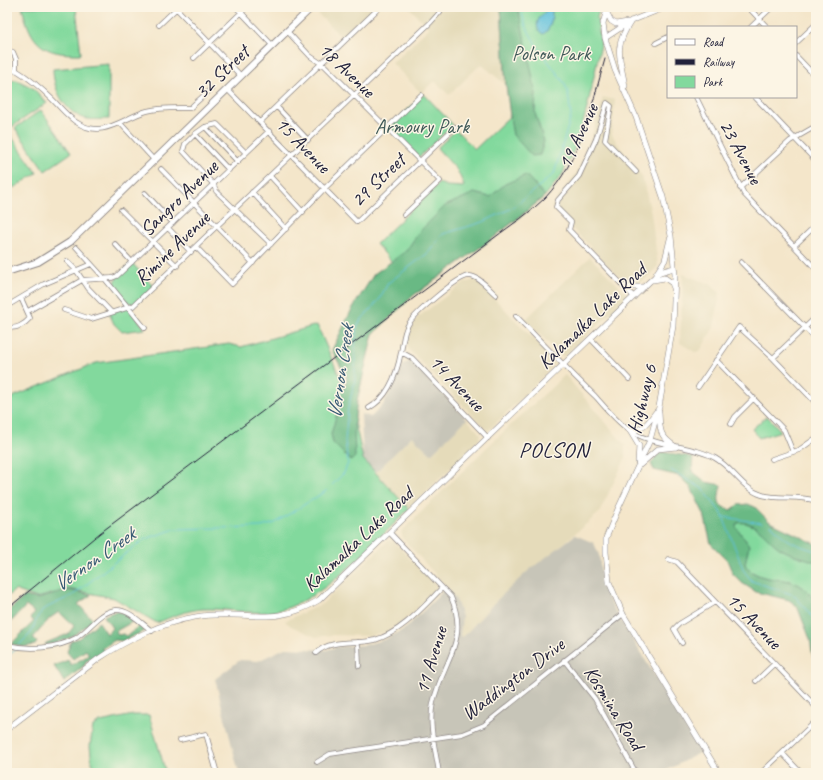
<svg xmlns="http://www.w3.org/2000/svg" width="823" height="780" font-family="Caveat,sans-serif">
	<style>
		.built { fill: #e5dbba }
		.industrial { fill: #c7c5b8 }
		.green { fill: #82d99d; stroke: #527e6c }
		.forest { fill: #69b984; stroke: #466e60 }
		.water { fill: #5fc1dd; stroke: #40728c }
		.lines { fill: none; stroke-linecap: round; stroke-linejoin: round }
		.stream { stroke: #5fc1dd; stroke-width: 1 }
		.minor-casing { stroke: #8b8482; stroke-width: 5.5 }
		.major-casing { stroke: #8b8482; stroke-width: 6 }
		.highway-casing { stroke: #8b8482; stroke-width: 8 }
		.minor { stroke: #fff; stroke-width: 4 }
		.major { stroke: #fff; stroke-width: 5 }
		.highway { stroke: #fff; stroke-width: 6 }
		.rail { stroke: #22223b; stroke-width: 1 }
		.labels { text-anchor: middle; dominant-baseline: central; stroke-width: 3; stroke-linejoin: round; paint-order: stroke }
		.park-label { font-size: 20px; fill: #3f5958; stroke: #fcf5e5 }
		.street-label { font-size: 20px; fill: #22223b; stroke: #fcf5e5 }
		.water-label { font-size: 21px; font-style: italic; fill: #375a74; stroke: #fcf5e5 }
		.quarter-label { font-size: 22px; letter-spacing: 1px; fill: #22223b; stroke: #fcf5e5 }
	</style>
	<rect width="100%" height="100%" fill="#fcf5e5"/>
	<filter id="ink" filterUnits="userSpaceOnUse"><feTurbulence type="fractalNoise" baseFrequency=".025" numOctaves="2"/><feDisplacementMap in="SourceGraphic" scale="8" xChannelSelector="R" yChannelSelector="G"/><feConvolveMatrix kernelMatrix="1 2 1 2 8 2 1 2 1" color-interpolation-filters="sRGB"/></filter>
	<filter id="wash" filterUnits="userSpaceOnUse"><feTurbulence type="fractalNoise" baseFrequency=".012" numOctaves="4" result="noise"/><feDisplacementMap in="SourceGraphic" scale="16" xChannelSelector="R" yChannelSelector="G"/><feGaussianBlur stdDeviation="0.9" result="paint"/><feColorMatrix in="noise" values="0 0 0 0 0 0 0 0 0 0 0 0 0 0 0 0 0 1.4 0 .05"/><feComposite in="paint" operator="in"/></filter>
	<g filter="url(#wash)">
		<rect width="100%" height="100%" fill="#f4e6ca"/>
		<path class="built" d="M321 7H376L343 39 316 12Z
			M409 7H501L506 85 481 64 449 95 436 82H433L421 93 392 63 429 28Z
			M603 97 615 100 612 135 628 159 642 176 651 213 658 266 644 280 633 285 627 284 551 207 576 174 589 146Z
			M590 257 629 296 563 357 525 320Z
			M683 274 712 285 720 293 714 327 700 351 695 352 680 343Z
			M475 280 481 285 555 361 550 369 488 431 409 350 407 344 409 332 417 318 462 284Z
			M565 375 625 445V459L599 513 495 602 463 637H460L462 616 456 600 447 587 403 539 401 532 482 452Z
			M467 419 480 434 479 440 409 509 375 473 413 435 431 454Z
			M389 540 394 542 437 587 436 590 403 622 387 631 369 636 332 635 316 637 291 626 285 621 322 604Z"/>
		<path class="industrial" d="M408 362H412L467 419 431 454 412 436 375 473 363 459 361 414 371 417 383 405 404 364Z
			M575 535 594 543 599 555 602 582 610 602 701 752 662 773H239L215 679 240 660 258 661 285 648 326 650 337 647 365 645 386 639 406 628 447 587 456 600 462 616 460 636 463 637 495 602 528 571Z"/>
		<path class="green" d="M22 7H76L81 54C42 55 31 44 22 7Z
			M501 7H600L597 18 601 45 587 108 578 141 562 175 545 196 519 218 419 292 376 244 439 183 447 186 463 187 464 185 457 170 437 148 456 130 475 149 511 115 506 85Z
			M109 64V119C101 119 88 121 80 117 63 108 53 88 53 69Z
			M17 80 33 88 47 103 7 130V81Z
			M424 94 453 125 419 157 389 128Z
			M41 110 71 153 45 171 15 128Z
			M9 133 37 173 14 188 7 177V134Z
			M132 263 154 287 135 304C125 304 118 291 115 283L117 276Z
			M128 306 145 329 122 332 114 324 109 313Z
			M317 325 350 400 363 459 409 509C373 543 321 606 270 612 248 614 225 608 203 609 187 610 171 617 157 623L114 598 69 589 37 598 15 590 7 597V402L15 396 96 363 229 344 241 347Z
			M767 416 781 431 759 438 752 429Z
			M743 522 759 528 781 549 816 562V603C795 567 773 589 748 569L745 565 746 539 738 532 735 527 737 523Z
			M133 715H149L166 773H93L90 746 93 726 100 722Z"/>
		<path class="forest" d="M501 7H518L536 93 535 113 544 141 540 155 532 156 513 135 511 124 506 85Z
			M526 175 545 196 492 239 414 295 373 334 357 401 354 425 355 457 351 461 333 443 331 434 347 378 332 350 352 309 374 274 406 251 419 232 445 206 474 193 490 197 505 184Z
			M662 452 693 457 692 471 706 482 721 485C719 497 714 506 731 510L738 505 748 504 755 507 770 522 816 544V562C805 558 791 555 781 549 766 540 758 520 737 523L736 527 749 545 745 564 748 569C773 589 795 567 816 603V659L813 657 810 639 797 606 789 600 756 592 742 583 733 574 727 560 711 544 704 514 691 488 679 476 654 470 651 464 656 456Z
			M70 590 91 595 78 604 93 620C76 635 68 641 45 645L46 643 68 634 74 626 59 612 50 618 33 638 37 642 35 645 23 647 11 644 34 621 30 618 35 613 26 606 7 626V612L25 596 37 599Z
			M116 611 127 614 132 622 116 631 118 635 123 634 127 636 139 626 145 631 122 641 115 640 101 649 105 651 85 662V665L64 682 54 666 68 660 71 665 89 655 86 650 73 659 67 652 71 641 79 638 99 622 107 634 112 628 104 616Z"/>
		<path class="water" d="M549 9 552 11C552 19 551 30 543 34 531 27 540 14 549 9Z"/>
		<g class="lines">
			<path class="stream" d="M7 383 9 388 12 414
				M671 470 703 489 722 514 744 571 752 581 794 595 816 621
				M724 517 762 523
				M771 525C786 541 795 545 816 551
				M19 645 31 633 38 616 44 609 73 595 143 540 175 529 261 527 275 523 326 491 344 473 348 463 345 441 348 408 355 380V345L357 327 361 320 379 300 388 283 428 253 443 234 483 222 512 208 554 174 571 116 568 93 565 84 536 45 526 26 520 7
				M7 658 16 648"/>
		</g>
	</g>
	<g filter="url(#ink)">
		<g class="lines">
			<g class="minor-casing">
				<path id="minor" d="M175 7 241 76
					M236 7 272 45
					M296 7 304 15
					M748 7 767 27
					M159 25 178 7
					M751 27 772 7
					M287 31 310 56 325 66 440 181 404 215
					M656 43 668 37
					M796 43 816 24
					M7 50 13 52 16 59V70
					M796 56 816 77
					M194 58 247 7
					M16 70C29 78 41 88 52 99 60 107 66 115 76 122 103 140 122 118 147 111 161 107 176 108 190 108L211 89
					M7 73 16 70
					M227 89 357 222 455 127
					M696 97 744 194 816 269
					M755 97 816 161
					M277 107 308 140
					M260 122 380 7
					M121 124 154 160
					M205 127 238 162
					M195 134 185 144 183 151 214 185 216 191 271 244
					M161 169 253 263
					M229 170 195 134 205 127 217 124 246 153
					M270 176 303 212
					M740 188 790 141 816 126
					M252 192 286 229
					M145 193 173 223
					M121 210 177 266
					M168 228 191 252
					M115 244 132 262
					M794 246 816 225
					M76 247 105 279 145 328
					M196 247 232 284 324 189 421 95
					M67 261 76 270 88 288 111 312
					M741 262 816 339
					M634 297 569 230 571 222 556 207 558 200 579 176 596 139 607 103 611 106 605 140 636 172
					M7 306 44 284 91 264
					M64 310 91 319 133 306 431 22 440 12 436 7
					M28 311 82 280 112 278 117 276 269 131
					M516 316C542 343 568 370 595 396 606 408 618 424 632 432 658 447 692 445 715 458 733 468 742 489 762 495 780 500 798 495 816 501
					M7 327C16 330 25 324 30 318L21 298
					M591 339 629 379
					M401 352 412 358 488 438
					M773 358 816 317
					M716 360 784 430 793 452
					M698 387 739 327 773 358 816 403
					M369 408C389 397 397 374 401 352 403 343 403 333 408 325 413 315 458 276 469 276 479 276 489 289 496 295
					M731 424 735 417 754 398
					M772 459 799 450 816 438
					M390 533 451 597C470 641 442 663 433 703 428 725 436 751 439 773
					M668 559 677 562 816 707
					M358 642 359 666
					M682 643 674 629 679 624 715 602
					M7 645C28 650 57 649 76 638 89 630 100 611 116 610 129 609 142 624 152 631
					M316 653C332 638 355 645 375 640 402 632 423 607 442 588
					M564 660 595 699 636 773
					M756 681 774 664
					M180 740 206 734 217 773
					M783 754 801 773
					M317 762 330 754 462 734 484 725 623 614
					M761 773 816 721"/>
			</g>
			<g class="major-casing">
				<path id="major" d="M608 7 603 23 605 38 615 70 636 117 663 197 671 236 675 275 673 326 659 407 650 440 618 509 606 538V552L609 582 623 614 719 773
					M606 11 611 21 616 24 628 22
					M605 38 631 21 666 7
					M625 86C620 57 613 48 631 21
					M656 274 665 260 670 239
					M653 280 665 278 672 283 674 288
					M624 287H644
					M659 412C660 431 659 436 676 447
					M638 462 639 446 630 431C644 430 648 423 656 412
					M640 465 658 449 676 447
					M7 729 98 659C125 641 163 622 195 617 243 608 272 629 319 600L649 282 660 272 674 268"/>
			</g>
			<g class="highway-casing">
				<path id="highway" d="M7 272 38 262 70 242 312 7"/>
			</g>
			<use href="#minor" class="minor"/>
			<use href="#major" class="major"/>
			<use href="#highway" class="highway"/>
			<path class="rail" d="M621 14 626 7
				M7 609 100 533 494 238C511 225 530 213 545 198 581 160 591 108 605 59"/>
		</g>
	</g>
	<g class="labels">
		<g class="park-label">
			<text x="551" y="53">Polson Park</text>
			<text x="422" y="126">Armoury Park</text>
		</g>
		<g class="street-label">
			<text transform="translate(347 70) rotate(44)">18 Avenue</text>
			<text transform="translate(222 72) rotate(-44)">32 Street</text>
			<text transform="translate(578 136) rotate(-65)">19 Avenue</text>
			<text transform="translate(303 145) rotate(46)">15 Avenue</text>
			<text transform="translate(741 152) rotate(62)">23 Avenue</text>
			<text transform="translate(378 180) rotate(-44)">29 Street</text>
			<text transform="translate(179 198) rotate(-44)">Sangro Avenue</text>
			<text transform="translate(172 248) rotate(-44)">Rimine Avenue</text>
			<text transform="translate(592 316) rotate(-44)">Kalamalka Lake Road</text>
			<text transform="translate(457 383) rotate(46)">14 Avenue</text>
			<text transform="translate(642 399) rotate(-76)">Highway 6</text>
			<text transform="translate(358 539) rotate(-43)">Kalamalka Lake Road</text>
			<text transform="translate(754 621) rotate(46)">15 Avenue</text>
			<text transform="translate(431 660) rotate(-73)">11 Avenue</text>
			<text transform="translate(513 679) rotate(-37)">Waddington Drive</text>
			<text transform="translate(614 708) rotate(58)">Kosmina Road</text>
		</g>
		<g class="water-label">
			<text transform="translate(340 372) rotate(-82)">Vernon Creek</text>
			<text transform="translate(94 559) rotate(-35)">Vernon Creek</text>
		</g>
		<g class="quarter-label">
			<text x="554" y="450">POLSON</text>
		</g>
	</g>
	<rect width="823" height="780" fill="none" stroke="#fcf5e5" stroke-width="24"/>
	<rect x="667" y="26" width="130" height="72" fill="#fcf5e5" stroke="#a5a1a1"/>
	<rect x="675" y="39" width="20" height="6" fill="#ffffff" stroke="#a5a1a1"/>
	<text x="703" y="46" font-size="12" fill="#22223b">Road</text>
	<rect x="675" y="59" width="20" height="6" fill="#22223b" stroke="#a5a1a1"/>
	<text x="703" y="66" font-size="12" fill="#22223b">Railway</text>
	<rect x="675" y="76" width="20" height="12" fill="#82d99d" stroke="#a5a1a1"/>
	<text x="703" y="86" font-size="12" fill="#22223b">Park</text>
</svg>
